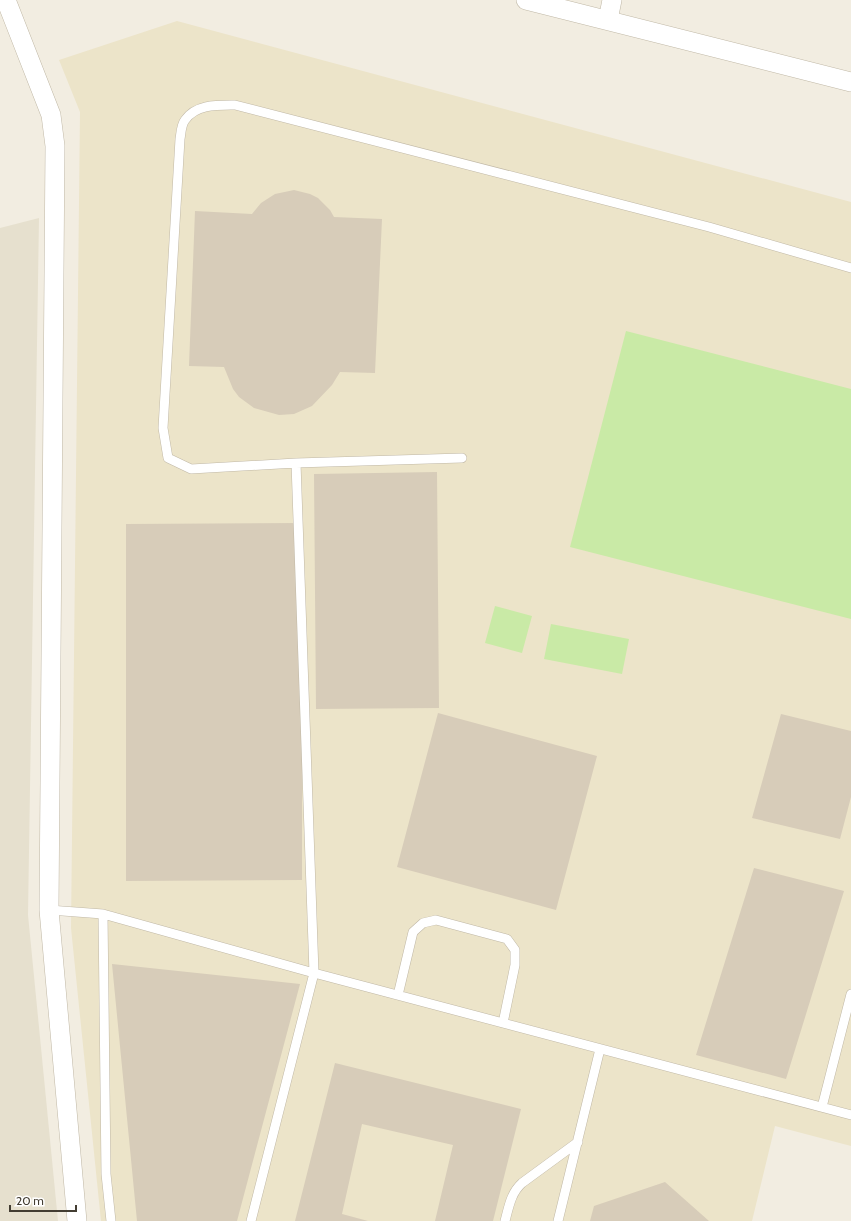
<svg xmlns="http://www.w3.org/2000/svg" width="851" height="1221" font-family="Cabin,sans-serif">
	<style>
		.residential { fill: #e6e0ce }
		.education { fill: #ece4c9 }
		.green { fill: #c9eaa6 }
		.building { fill: #d7ccb9 }
		.lines { fill: none; stroke-linecap: round; stroke-linejoin: round }
		.lane-casing { stroke: #c0b8a6; stroke-width: 10 }
		.street-casing { stroke: #c0b8a6; stroke-width: 20 }
		.lane { stroke: #fff; stroke-width: 9 }
		.street { stroke: #fff; stroke-width: 19 }
	</style>
	<rect width="100%" height="100%" fill="#f2ede1"/>
	<path class="residential" d="M39 218 28 915 58 1221H0V228Z"/>
	<path class="education" d="M177 21 851 202V1146L775 1126 752 1221H101L71 928 80 112 59 60Z"/>
	<path class="green" d="M626 331 851 389V619L570 547Z
		M495 606 532 616 522 653 485 643Z
		M551 624 629 639 622 674 544 659Z"/>
	<path class="building" d="M294 190 310 194 318 198 330 210 334 217 382 219 375 373 340 372 332 385 312 406 294 414 279 415 254 408 239 397 233 389 224 367 189 366 195 211 252 214 261 203 275 194Z
		M437 472 439 708 316 709 314 474Z
		M302 523V880L126 881V524Z
		M438 713 597 756 556 910 397 867Z
		M781 714 851 731V797L840 839 752 818Z
		M754 868 844 891 786 1079 696 1055Z
		M112 964 300 984 237 1221H137Z
		M335 1063 521 1109 493 1221H435L453 1145 362 1124 342 1214 368 1221H295Z
		M665 1182 709 1221H590L594 1206Z"/>
	<g class="lines">
		<g class="lane-casing">
			<path id="lane" d="M462 458 296 463 191 469 168 458 163 428 180 139C181 134 181 125 185 120 196 104 217 105 235 105L709 227 851 268
				M49 910 103 914 314 973 851 1115
				M103 914 106 1174 111 1221
				M398 995 413 932 423 923 436 920 507 939 515 950V965L503 1023
				M822 1107 851 994
				M251 1221 314 973 296 463
				M505 1221C509 1206 511 1193 522 1183L578 1142
				M558 1221 600 1049"/>
		</g>
		<g class="street-casing">
			<path id="street" d="M6 0 51 115 55 146 49 910 77 1221
				M526 0 851 82
				M608 20 612 0"/>
		</g>
		<use href="#lane" class="lane"/>
		<use href="#street" class="street"/>
	</g>
	<path d="M10 1205v6h66v-6" fill="none" stroke="#433d32" stroke-width="2"/>
	<text x="16" y="1205" font-size="12" fill="#433d32" stroke="#ffffff" stroke-width="3" paint-order="stroke">20 m</text>
</svg>
